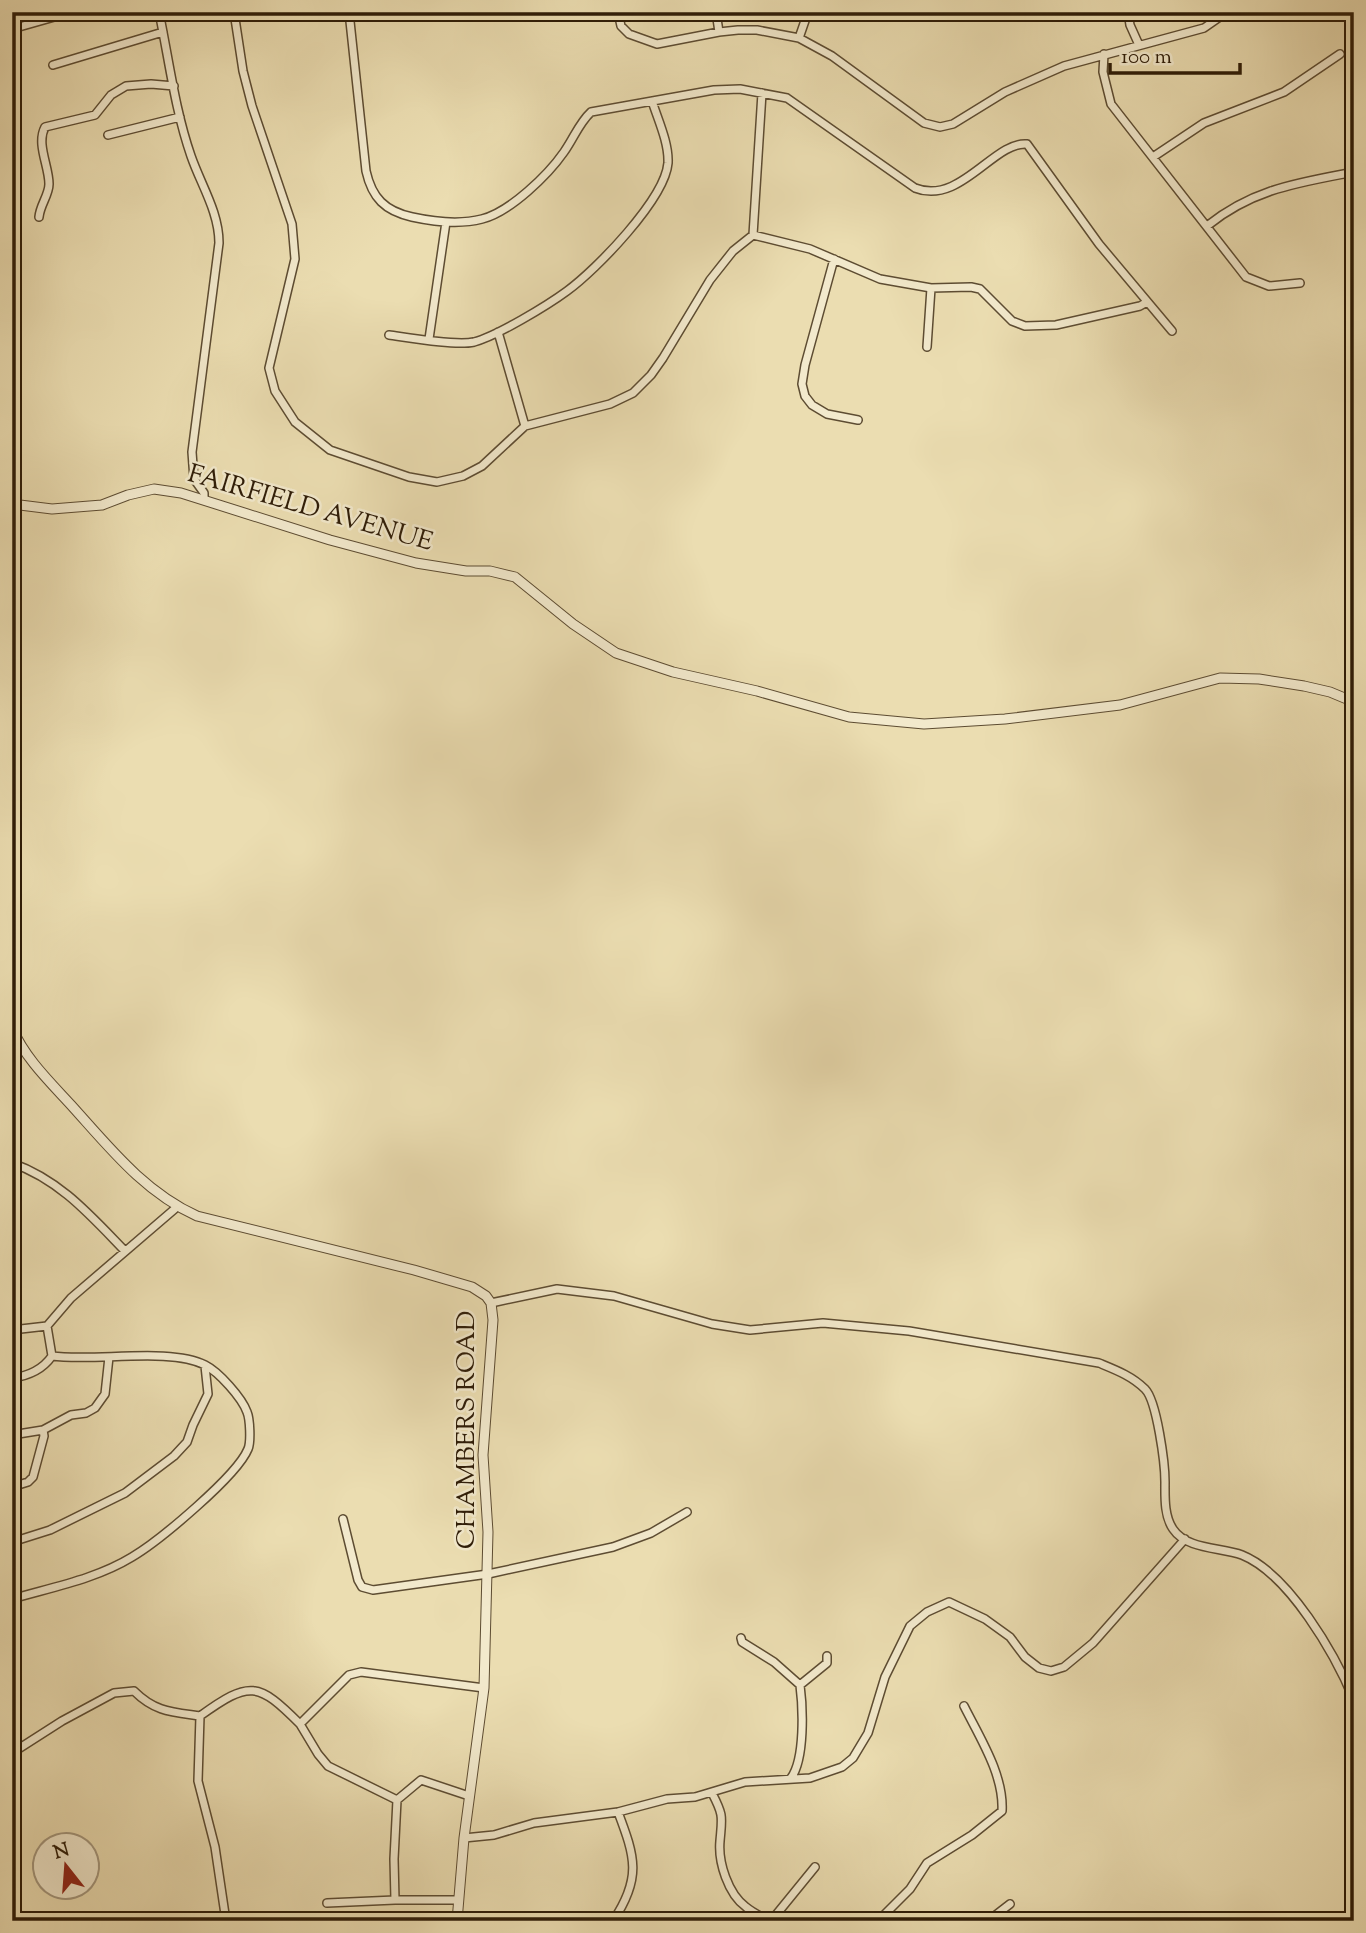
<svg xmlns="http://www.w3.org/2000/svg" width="1366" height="1933" font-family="'Sorts Mill Goudy',serif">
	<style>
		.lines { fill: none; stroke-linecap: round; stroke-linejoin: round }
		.minor-casing { stroke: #5d4c32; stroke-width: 10 }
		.tertiary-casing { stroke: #5d4c32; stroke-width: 11 }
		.minor { stroke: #f2e9cc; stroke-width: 7 }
		.tertiary { stroke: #f2e9cc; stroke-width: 9 }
		.labels { text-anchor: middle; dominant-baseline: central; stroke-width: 5; stroke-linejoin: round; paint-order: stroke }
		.street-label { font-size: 26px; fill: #2e1c07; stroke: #f2e9cc }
	</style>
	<rect width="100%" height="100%" fill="#ebddb1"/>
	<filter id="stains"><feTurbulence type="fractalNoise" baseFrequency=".00286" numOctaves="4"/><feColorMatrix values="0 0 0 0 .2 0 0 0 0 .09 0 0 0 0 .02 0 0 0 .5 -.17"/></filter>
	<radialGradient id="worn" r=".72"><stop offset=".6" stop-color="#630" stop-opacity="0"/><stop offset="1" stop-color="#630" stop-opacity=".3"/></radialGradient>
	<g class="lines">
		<g class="minor-casing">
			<path id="minor" d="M159 12C169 60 175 110 191 156 201 185 219 212 219 243L192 452 194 479 204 493V498
				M234 12 243 71 252 106 292 224 295 259 269 368 275 391 295 422 330 450 409 477 437 482 463 476 482 466 525 426 610 404 633 393 651 375 663 358 710 280 733 251 753 235
				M349 12 366 171C372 198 385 211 412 217 435 222 459 225 482 219 510 212 548 175 564 152 574 138 579 123 591 112L714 90 740 89 787 98 915 188C960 206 994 141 1027 144L1099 244 1172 331
				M618 12 621 26 629 34 657 44 719 32 738 30H757L799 38 832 56 924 123 940 127 953 124 1005 92 1064 66 1204 28 1227 12
				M716 12 719 32
				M1128 12 1130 25 1139 45
				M12 29 72 12
				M799 38 808 12
				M1104 54 1103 72 1111 104 1246 277 1269 286 1300 283
				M53 65 163 32
				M108 135 180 117
				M1153 157 1204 123 1284 92 1340 54
				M39 217C40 205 49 195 49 184 49 166 36 144 45 127L95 115 111 95 126 86 151 84 174 86
				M1207 226C1253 189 1297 183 1354 172
				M753 235 810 249 880 279 931 288 971 287 980 289 1012 321 1025 326 1056 325 1140 306 1147 302
				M753 235 762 93
				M834 259 805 365 802 384 805 396 812 405 827 414 858 420
				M498 332 525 426
				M389 335C410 338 455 346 474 342 497 336 548 305 567 291 596 270 665 199 668 163 669 143 658 120 652 101
				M429 339 446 222
				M927 347 931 288
				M1352 1062 1354 1061
				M12 1163C60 1180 90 1215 125 1251
				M491 1303 557 1289 614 1296 712 1324 750 1330 823 1323 909 1331 1099 1363C1116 1370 1132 1376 1145 1389 1157 1401 1165 1464 1165 1482 1165 1497 1164 1516 1173 1529 1187 1550 1221 1547 1242 1555 1289 1574 1335 1654 1354 1700
				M12 1330 47 1326 71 1298 177 1207
				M12 1378C28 1376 43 1369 52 1356L47 1326
				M12 1435 43 1430 71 1415 86 1413 95 1408 105 1394 109 1357
				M12 1487 28 1482 33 1477 44 1436 43 1430
				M343 1519 358 1580 362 1587 373 1590 488 1574 613 1547 651 1533 687 1512
				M12 1542 50 1530 125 1493 174 1456 187 1442 193 1425 208 1394 205 1366
				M12 1599C53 1587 96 1579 132 1557 159 1541 237 1476 248 1449 251 1442 250 1419 247 1412 242 1398 219 1372 205 1365 170 1347 94 1362 52 1356
				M741 1638 742 1642 774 1662 800 1685
				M12 1753 62 1721 114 1693 134 1691C155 1712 172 1712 200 1716
				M791 1778C805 1759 803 1708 800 1685L827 1663V1656
				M712 1793C724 1816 722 1817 720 1841 718 1862 728 1894 746 1907 753 1913 762 1917 770 1921
				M397 1800 421 1780 469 1796
				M464 1838 494 1835 534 1823 618 1812 667 1799 695 1797 745 1782 810 1778 842 1767 853 1758 868 1733 885 1677 910 1626 927 1612 949 1602 985 1619 1010 1637 1025 1657 1039 1668 1051 1671 1064 1667 1093 1643 1185 1539
				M395 1900 394 1859 397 1800 328 1766 318 1754 300 1724 349 1675 361 1672 484 1688
				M327 1903 395 1900H459
				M226 1921 215 1847 198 1781 200 1716C250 1680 258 1682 300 1724
				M613 1921C642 1878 635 1857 618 1812
				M771 1921 815 1867
				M878 1921 910 1889 927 1863 972 1835 1002 1811C1004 1775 980 1738 964 1706
				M988 1921 1010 1904"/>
		</g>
		<g class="tertiary-casing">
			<path id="tertiary" d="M12 504 52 509 102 505 128 495 154 489 181 493 330 540 416 563 466 571H490L515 577 573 624 616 653 673 672 757 691 849 717 924 724 1005 719 1120 705 1220 678 1259 679 1304 686 1330 692 1354 702
				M12 1028C25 1058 49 1081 71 1105 109 1147 144 1192 197 1216L414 1270 472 1287 486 1296 491 1303 493 1320 483 1455 488 1532 484 1688 464 1838 457 1921"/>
		</g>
		<use href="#minor" class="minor"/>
		<use href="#tertiary" class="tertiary"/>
	</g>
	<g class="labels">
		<g class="street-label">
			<text transform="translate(310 509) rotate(16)">FAIRFIELD AVENUE</text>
			<text transform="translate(467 1430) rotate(-90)">CHAMBERS ROAD</text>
		</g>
	</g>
	<rect width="1366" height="1933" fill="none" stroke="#ebddb1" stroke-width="42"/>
	<rect x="14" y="14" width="1338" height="1905" fill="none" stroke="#2e1c07" stroke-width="3.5"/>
	<rect x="21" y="21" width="1324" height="1891" fill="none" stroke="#2e1c07" stroke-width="2"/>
	<g transform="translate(66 1866) rotate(343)"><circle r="33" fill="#f2e9cc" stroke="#a4977d" stroke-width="2"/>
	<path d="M0-5L12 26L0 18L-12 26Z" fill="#8f2418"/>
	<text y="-10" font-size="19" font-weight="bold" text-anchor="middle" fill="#2e1c07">N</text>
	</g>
	<path d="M1110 63v10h130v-10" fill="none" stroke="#2e1c07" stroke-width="3.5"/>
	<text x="1121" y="63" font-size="21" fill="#2e1c07" stroke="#f2e9cc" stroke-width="5" paint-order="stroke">100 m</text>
	<rect width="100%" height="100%" filter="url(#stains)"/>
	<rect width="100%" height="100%" fill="url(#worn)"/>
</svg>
